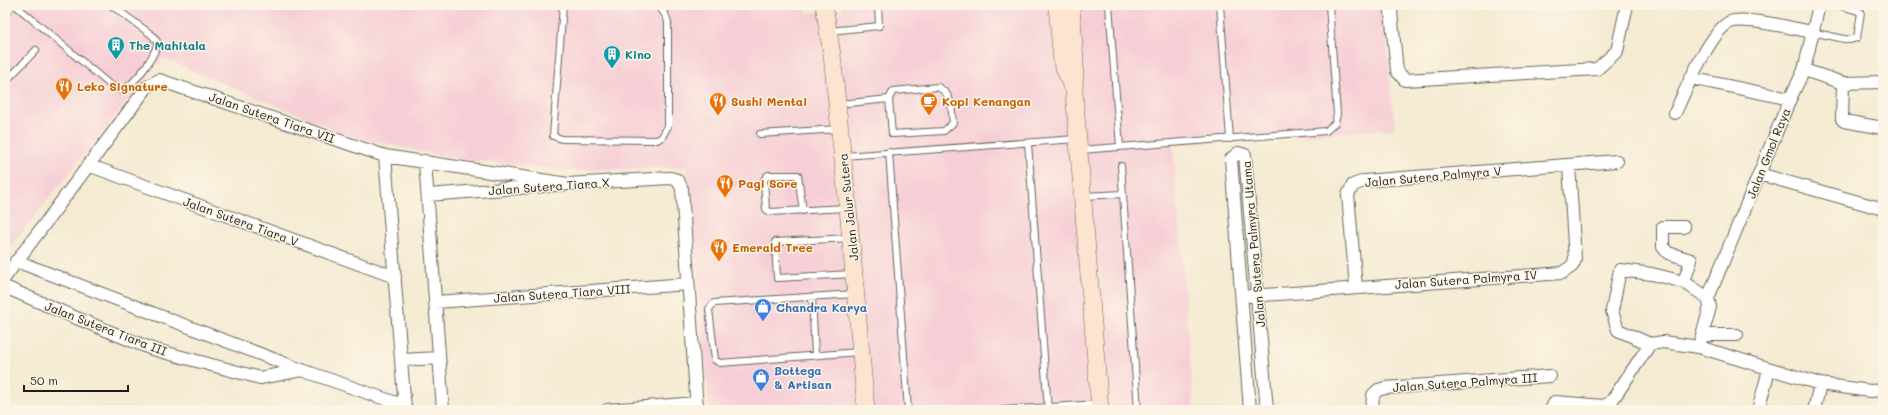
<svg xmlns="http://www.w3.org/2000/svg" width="1888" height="415" font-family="Mali,sans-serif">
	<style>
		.built { fill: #f6cfd6 }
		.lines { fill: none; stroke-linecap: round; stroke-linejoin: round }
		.service-casing { stroke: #68645c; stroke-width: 8 }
		.minor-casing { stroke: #68645c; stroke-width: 14 }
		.secondary-casing { stroke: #68645c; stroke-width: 18 }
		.service { stroke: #fff; stroke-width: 6 }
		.minor { stroke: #fff; stroke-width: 12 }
		.secondary { stroke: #fde4d0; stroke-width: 17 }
		.labels { text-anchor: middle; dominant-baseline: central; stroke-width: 3; stroke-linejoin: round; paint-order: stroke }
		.culture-label { font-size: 12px; font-weight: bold; fill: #0d838f; stroke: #fcf5e5; text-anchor: start }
		.food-label { font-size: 12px; font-weight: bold; fill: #c56008; stroke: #fcf5e5; text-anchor: start }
		.street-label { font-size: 12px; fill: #1c1c1c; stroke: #fcf5e5 }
		.shop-label { font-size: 12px; font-weight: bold; fill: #366cbe; stroke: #fcf5e5; text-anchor: start }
	</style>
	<rect width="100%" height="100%" fill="#fcf5e5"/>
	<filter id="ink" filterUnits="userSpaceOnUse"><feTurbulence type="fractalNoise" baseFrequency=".025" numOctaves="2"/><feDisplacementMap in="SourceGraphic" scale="8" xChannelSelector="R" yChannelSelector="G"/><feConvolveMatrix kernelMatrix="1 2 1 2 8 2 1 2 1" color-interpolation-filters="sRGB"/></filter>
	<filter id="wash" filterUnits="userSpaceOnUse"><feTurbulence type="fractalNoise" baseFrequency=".012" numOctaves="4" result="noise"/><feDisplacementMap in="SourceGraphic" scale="16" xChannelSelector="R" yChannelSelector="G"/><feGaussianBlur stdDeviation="0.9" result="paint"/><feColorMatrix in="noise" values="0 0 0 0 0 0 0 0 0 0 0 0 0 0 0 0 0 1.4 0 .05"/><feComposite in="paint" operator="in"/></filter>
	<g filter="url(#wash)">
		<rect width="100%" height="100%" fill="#f5ebd3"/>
		<path class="built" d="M5 5H805L807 13 842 10V5H1383L1395 129 1173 145 1194 410H710L687 167 566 170 457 159 353 137 162 58 5 253Z"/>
	</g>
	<g filter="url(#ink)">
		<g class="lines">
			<g class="service-casing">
				<path id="service" d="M15 5 109 84 122 91C137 81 152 61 158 43L152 35 111 5
					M563 5 553 136 562 139 657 140 662 137 668 126V22L666 16 658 5
					M1109 5 1120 147
					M1220 5 1230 139
					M829 31 879 26 878 5
					M1812 32 1849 40 1857 38 1861 12 1838 5
					M5 71 11 76 36 50
					M938 87C953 95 951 108 953 123L944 131 892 134 889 99 893 91Z
					M839 104 889 99
					M760 134 839 129
					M1028 143 1048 410
					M1080 150 1326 131 1335 123 1337 114 1329 5
					M889 152 908 410
					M844 156 1076 139
					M1121 166 1138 410
					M1084 196 1123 194
					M803 211 798 175H768L764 180 766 209 770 212 846 208
					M850 238 775 242 777 278 853 274
					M855 294 714 303 709 309 715 360 720 363 859 352
					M812 297 815 355
					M1003 410 1099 404"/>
			</g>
			<g class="minor-casing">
				<path id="minor" d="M1393 5 1391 12 1397 71 1405 80 1597 69 1617 51 1627 5
					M1804 70 1843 83 1883 82
					M1690 78 1790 99
					M1843 83 1842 119 1844 121 1883 128
					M1675 113C1684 93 1711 30 1730 22 1745 16 1795 29 1812 32
					M385 156 405 410
					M425 161 443 410
					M88 165 395 277
					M1759 174 1883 209
					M428 195 568 184 670 178C678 179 679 182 682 189L697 410
					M16 261 302 370 405 406
					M5 277 147 87 159 80 385 156 568 184
					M1684 282 1691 260 1668 253 1663 247V227H1684
					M5 287 74 317 152 349 260 378 302 370
					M1356 287 1348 195 1353 185 1364 181 1617 161
					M1250 296 1562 273 1572 266 1575 260 1569 165
					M1708 298 1790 99 1804 70 1819 5
					M436 302 688 284
					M1703 335H1737
					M1699 347 1710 307 1708 298 1684 282 1652 274 1620 270 1612 311 1618 330 1650 344 1663 342 1699 347 1820 384 1870 391 1883 390
					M401 360 439 358
					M607 410 697 403
					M1250 410 1231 159 1238 153 1245 155 1267 410
					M1372 410 1373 395 1378 390 1385 388 1550 376
					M1551 410 1555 402 1604 406 1611 402 1650 344
					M1758 410 1769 370
					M1814 410 1820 384"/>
			</g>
			<g class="secondary-casing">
				<path id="secondary" d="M824 5 832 55 848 208 866 410
					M1057 5 1062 62 1071 85
					M1071 5 1075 61 1074 92 1100 410
					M5 7 7 5"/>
			</g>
			<use href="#service" class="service"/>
			<use href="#minor" class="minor"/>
			<use href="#secondary" class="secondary"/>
		</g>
	</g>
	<defs>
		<g id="building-pin" transform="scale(0.9)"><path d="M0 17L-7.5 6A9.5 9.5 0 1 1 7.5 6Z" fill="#0f9aa8" stroke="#fcf5e5"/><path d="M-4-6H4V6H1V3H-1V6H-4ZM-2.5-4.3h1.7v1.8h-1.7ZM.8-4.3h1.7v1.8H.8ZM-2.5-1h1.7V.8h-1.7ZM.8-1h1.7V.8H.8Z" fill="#fff"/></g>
		<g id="restaurant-pin" transform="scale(0.9)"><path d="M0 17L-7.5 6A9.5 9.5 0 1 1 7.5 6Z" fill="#e8710a" stroke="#fcf5e5"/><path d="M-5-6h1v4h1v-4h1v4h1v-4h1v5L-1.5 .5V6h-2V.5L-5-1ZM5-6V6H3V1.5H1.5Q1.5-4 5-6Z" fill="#fff"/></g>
		<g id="cafe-pin" transform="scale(0.9)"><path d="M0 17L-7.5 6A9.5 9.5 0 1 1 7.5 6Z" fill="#e8710a" stroke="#fcf5e5"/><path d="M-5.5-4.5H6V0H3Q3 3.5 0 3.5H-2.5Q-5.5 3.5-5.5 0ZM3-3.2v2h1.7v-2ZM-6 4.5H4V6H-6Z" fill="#fff"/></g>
		<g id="shop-pin" transform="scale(0.9)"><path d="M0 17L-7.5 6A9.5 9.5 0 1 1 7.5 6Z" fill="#3f7fe0" stroke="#fcf5e5"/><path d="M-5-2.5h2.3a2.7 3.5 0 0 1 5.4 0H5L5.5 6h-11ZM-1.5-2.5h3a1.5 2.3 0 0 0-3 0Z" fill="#fff"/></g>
	</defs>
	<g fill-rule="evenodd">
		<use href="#building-pin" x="116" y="45"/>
		<use href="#building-pin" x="612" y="54"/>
		<use href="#restaurant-pin" x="64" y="86"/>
		<use href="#restaurant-pin" x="718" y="101"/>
		<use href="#cafe-pin" x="929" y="101"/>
		<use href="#restaurant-pin" x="725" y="183"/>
		<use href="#restaurant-pin" x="719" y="247"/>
		<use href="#shop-pin" x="763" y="307"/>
		<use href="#shop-pin" x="761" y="377"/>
	</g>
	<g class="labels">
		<g class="culture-label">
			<text x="129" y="45">The Mahitala</text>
			<text x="625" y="54">Kino</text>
		</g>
		<g class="food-label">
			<text x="77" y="86">Leko Signature</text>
			<text x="731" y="101">Sushi Mentai</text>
			<text x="942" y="101">Kopi Kenangan</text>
			<text x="738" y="183">Pagi Sore</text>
			<text x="732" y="247">Emerald Tree</text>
		</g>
		<g class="street-label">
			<text transform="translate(272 117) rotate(19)">Jalan Sutera Tiara VII</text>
			<text transform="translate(1768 153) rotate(-68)">Jalan Gmol Raya</text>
			<text transform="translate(1433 176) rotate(-5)">Jalan Sutera Palmyra V</text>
			<text transform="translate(549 186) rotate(-4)">Jalan Sutera Tiara X</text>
			<text transform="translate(848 207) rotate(-96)">Jalan Jalur Sutera</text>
			<text transform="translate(241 221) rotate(20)">Jalan Sutera Tiara V</text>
			<text transform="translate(1253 244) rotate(-95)">Jalan Sutera Palmyra Utama</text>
			<text transform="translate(1466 279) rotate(-4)">Jalan Sutera Palmyra IV</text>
			<text transform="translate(562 293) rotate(-4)">Jalan Sutera Tiara VIII</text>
			<text transform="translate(106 328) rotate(21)">Jalan Sutera Tiara III</text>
			<text transform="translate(1465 382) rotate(-4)">Jalan Sutera Palmyra III</text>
		</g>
		<g class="shop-label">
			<text x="776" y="307">Chandra Karya</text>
			<text x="774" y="370">Bottega<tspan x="774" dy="14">&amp; Artisan</tspan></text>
		</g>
	</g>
	<rect width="1888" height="415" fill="none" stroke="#fcf5e5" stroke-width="20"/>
	<path d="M24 385v6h104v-6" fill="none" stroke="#1c1c1c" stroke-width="2"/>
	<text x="30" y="385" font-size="12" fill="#1c1c1c" stroke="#fcf5e5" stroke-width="3" paint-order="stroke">50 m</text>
</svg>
